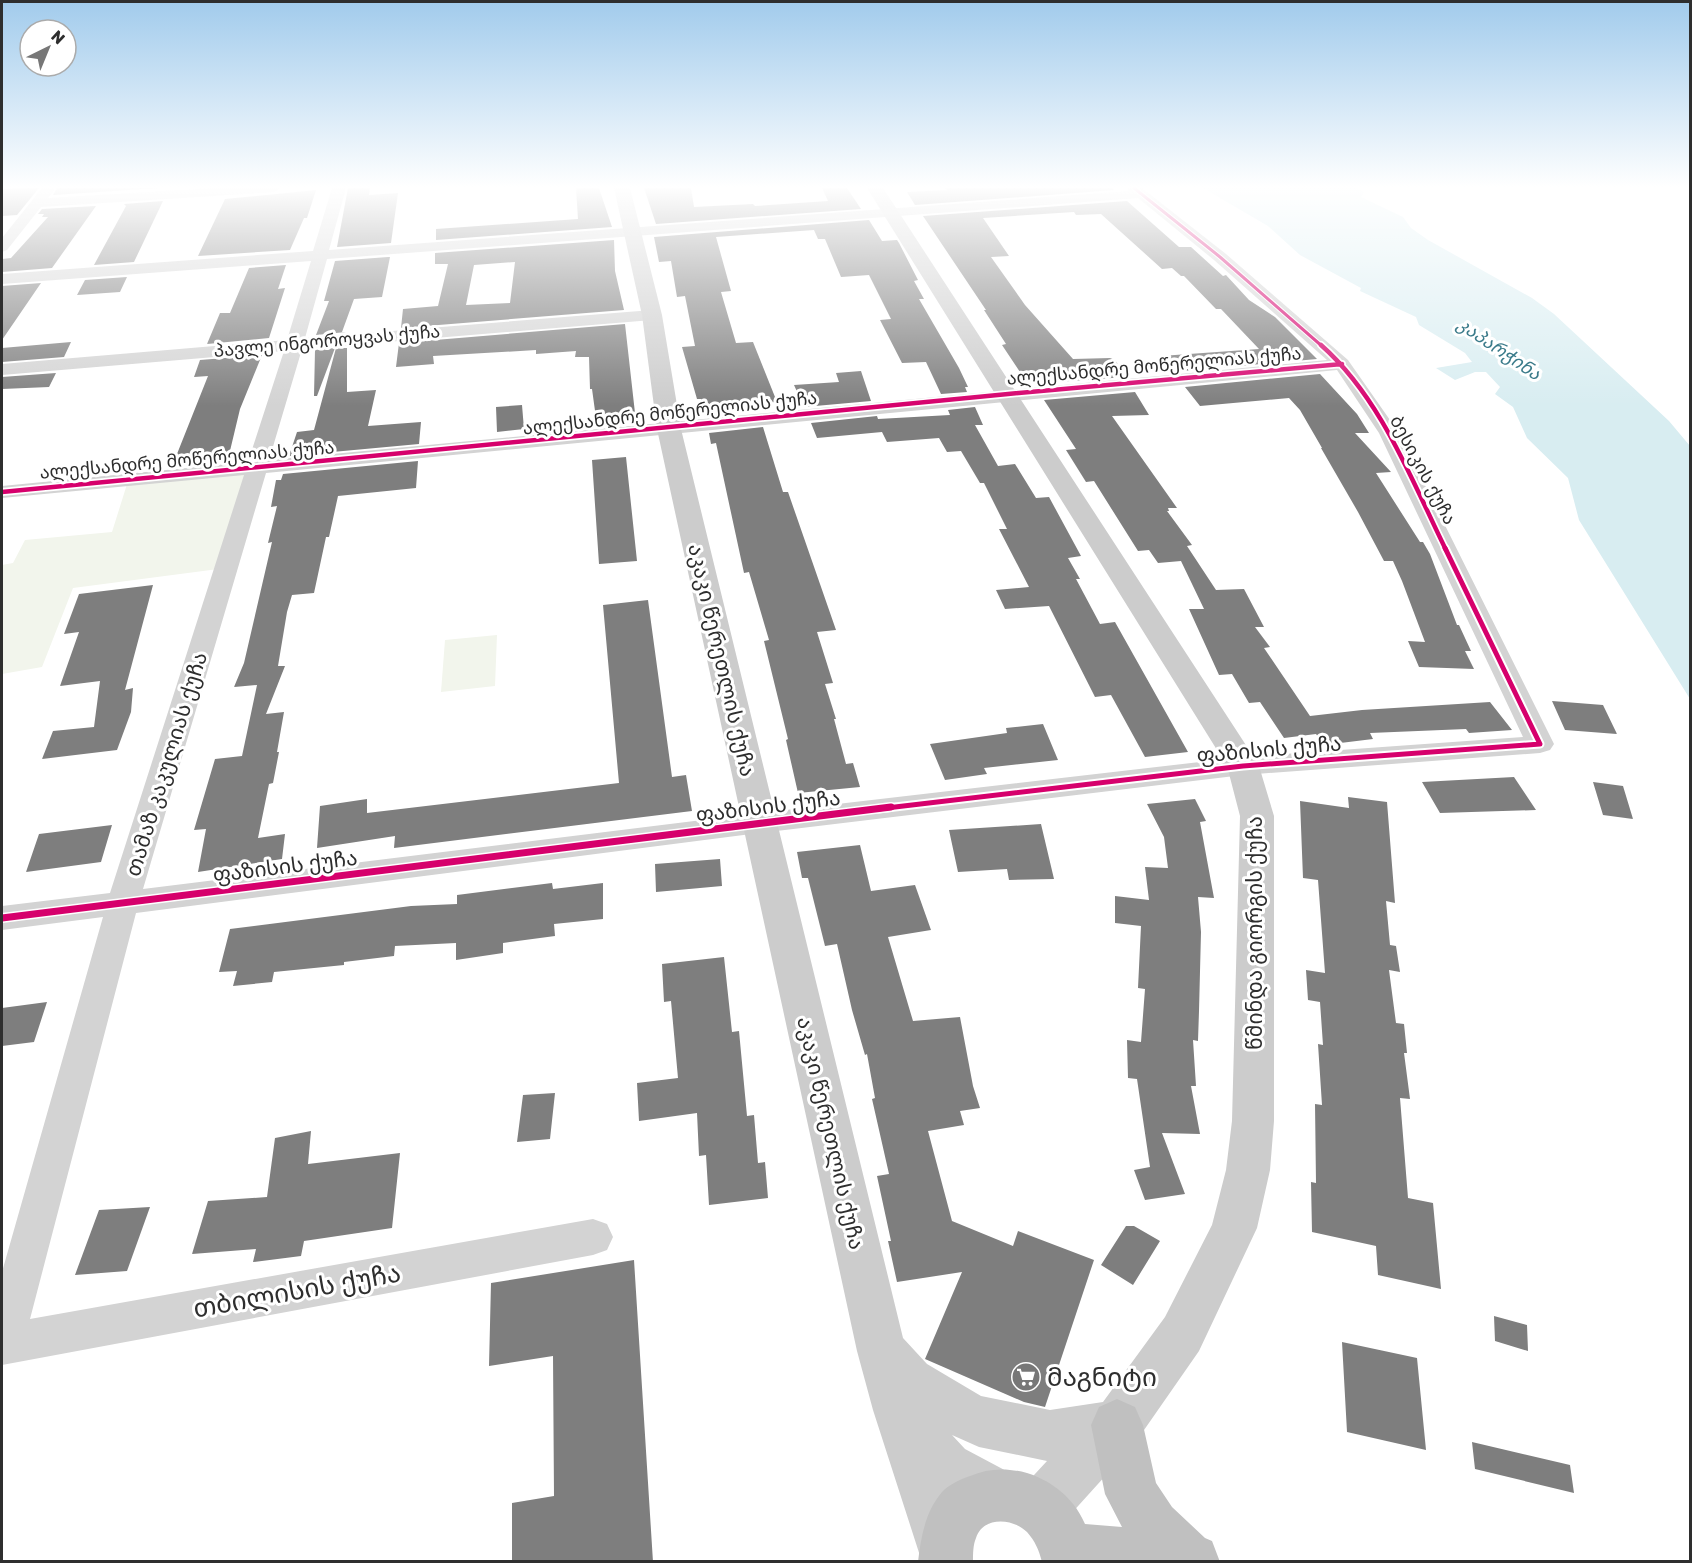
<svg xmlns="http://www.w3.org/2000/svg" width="1692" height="1563" font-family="Rubik,'Noto Sans Georgian',sans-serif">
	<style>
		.green { fill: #f2f5ec }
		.water { fill: #d8edf1 }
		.building { fill: #7e7e7e; fill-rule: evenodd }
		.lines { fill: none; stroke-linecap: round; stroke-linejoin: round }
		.street { fill: #d3d3d3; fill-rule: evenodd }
		.secondary { fill: #ccc; fill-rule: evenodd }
		.highway { fill: #c0c0c0; fill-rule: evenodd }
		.cycleway-far3-casing { stroke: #fff; stroke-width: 5 }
		.cycleway-far2-casing { stroke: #fff; stroke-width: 8 }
		.cycleway-far1-casing { stroke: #fff; stroke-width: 9 }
		.cycleway-casing { stroke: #fff; stroke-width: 10 }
		.cycleway-far3 { stroke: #d6006c; stroke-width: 3 }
		.cycleway-far2 { stroke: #d6006c; stroke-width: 4.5 }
		.cycleway-far1 { stroke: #d6006c; stroke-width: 5 }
		.cycleway { stroke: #d6006c; stroke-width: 7 }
		.labels { text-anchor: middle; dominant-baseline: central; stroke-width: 6; stroke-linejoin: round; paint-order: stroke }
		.far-street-label { font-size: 18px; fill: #2e2e2e; stroke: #fff }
		.far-water-label { font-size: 18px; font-style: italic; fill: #3b7b8a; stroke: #fff }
		.street-label { font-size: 21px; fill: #2e2e2e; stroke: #fff }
		.near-street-label { font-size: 26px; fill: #2e2e2e; stroke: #fff }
		.near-poi-label { font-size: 26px; fill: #2e2e2e; stroke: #fff; text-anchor: start }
	</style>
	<rect width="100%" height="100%" fill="#fff"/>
	<path class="green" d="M256 468 226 568 73 588 42 667 2 674V565L13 563 25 540 112 532 128 481Z
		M497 635 495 686 441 692 445 640Z"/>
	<path class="water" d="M1203 188H1356L1364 192 1361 197 1403 217 1411 228 1428 240 1532 298 1554 314 1669 421 1690 446V699L1579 520 1568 478 1527 438 1513 407 1495 394 1500 387 1486 372H1475L1455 380 1436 368 1472 362 1465 353 1419 325 1416 317 1360 291 1361 288 1300 255 1268 226Z"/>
	<path class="building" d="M25 188H39L17 215 2 216V189Z
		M57 188H159L53 195Z
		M348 188H370L369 195 398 193 391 243 337 247Z
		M576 188H599L612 227 436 240V229L578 219Z
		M644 188H691L694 207 753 204 755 206 828 201 822 188H847L861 209 656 224Z
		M945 188H1112L1114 190 915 205 907 192 947 190Z
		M316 190 307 218H304L290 250 198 256 225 199Z
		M163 201 134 262 94 265 126 206 124 204Z
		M1127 201 1179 247H1191L1223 276 1226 275 1249 300 1275 317 1317 359 1173 372 1161 356 1259 349 1221 309H1216L1184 276H1181L1172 268 1162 269 1101 214 1076 215 1074 212 983 218 1009 256 991 257 1025 305 1073 359 1110 358 1115 360 1126 377 1028 384 1002 345 1006 344 984 310H986L923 216Z
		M96 206 52 268 2 272V259L11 258 48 217H42L44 214H38L42 209Z
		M869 220 882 241 897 240 899 243 918 280 914 281 924 299H919L959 368 968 387H965L967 392 941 394 926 362 902 363 880 320 891 319 869 275 841 277 825 239H818L814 230 716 237 731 291 721 292 736 343 753 342 777 402 756 403 758 411 705 417 701 399H697L682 347 695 346 685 296 677 297 671 261 659 262 654 237Z
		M614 240 615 271 624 310 401 328 403 309 438 306 448 264H435V253ZM515 262 510 303 466 305 474 265Z
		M388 257H390L382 297 354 299 342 332H346L316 335 329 301H324L335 261Z
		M286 265 278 289 285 288 269 338 207 344 220 313H230L249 268Z
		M127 277 120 292 77 295 85 280Z
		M41 283 2 340V286Z
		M625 324 636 422 605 425 604 418H596L592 389H590L589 357H575L576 351 536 354V350L433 356 434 364 396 367 399 343Z
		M71 342 64 357 2 362V348Z
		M335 348 317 396H314L315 350Z
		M336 348H347V392L376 390 368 426 421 422 419 444 289 456 297 432 314 430Z
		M262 355 240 409 229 455 175 459 208 376 194 377 200 360Z
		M861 371 871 401 804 407 794 385 839 382 836 373Z
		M56 373 49 387 2 389V377Z
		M1320 374 1357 414 1369 433H1355L1391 472 1376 473 1420 542H1423L1430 554 1457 625H1459L1471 651H1465L1474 669 1419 667 1408 641 1425 642 1402 581 1393 561H1384L1358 512 1321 448H1322L1300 410 1289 398 1200 406 1185 387Z
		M1135 392 1149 415 1112 416 1177 508H1168L1169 511H1167L1192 545 1187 546 1216 590 1244 589 1264 627H1255L1270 647 1264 648 1310 716 1362 710 1490 702 1512 730 1469 733 1466 729 1370 733 1373 739 1324 745 1316 734 1284 738 1260 702 1249 703 1232 674 1219 675 1189 609H1204L1181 561 1158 563 1149 550 1138 551 1094 481 1086 482 1066 450 1076 449 1044 400Z
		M522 405 524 429 497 432 496 407Z
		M975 407 983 425H975L998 466 1015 464 1036 498 1049 497 1081 556 1068 558 1080 579H1076L1100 624 1115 622 1188 752 1145 757 1111 695 1095 697 1049 606 1005 609 996 590 1029 587 999 529H1007L984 483H980L961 451 947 452 939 438 887 442 882 432 817 438 811 423 877 416 878 419 950 415 948 410Z
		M763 427 783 492H788L836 630 817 632 833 683 825 684 836 719H834L846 764 853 763 860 787 798 793 786 740 788 739 764 641 769 640 749 572 744 573 716 443 711 444 709 433Z
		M626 457 637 561 599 564 592 460Z
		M418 461 416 488 338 496 329 537H326L314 593 292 595 287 612 278 666H285L266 714 284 712 277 752H279L273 783 269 784 258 838 285 834 282 859 198 872 206 829 194 830 215 759 242 756 257 685 234 687 244 663 272 542 268 543 277 506 271 507 276 480H281L283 474Z
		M153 585 125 690 133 688 131 712 117 750 42 759 53 731 94 727 100 681 60 686 79 632 64 634 79 594Z
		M648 600 672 777 686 775 692 811 394 848 395 836 317 848 320 806 367 799V813L619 783 603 605Z
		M1552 701 1603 705 1617 734 1565 730Z
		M1043 724 1058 760 984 768 987 774 945 780 930 744 1007 733 1006 728Z
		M1514 777 1536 810 1440 813 1422 782Z
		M1593 782 1623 786 1633 819 1603 815Z
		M1348 797 1387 802 1395 903 1386 901 1390 945 1396 946 1400 972 1389 970 1396 1023 1404 1024 1407 1053H1404L1410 1099 1400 1098 1408 1198 1433 1203 1441 1289 1378 1275 1376 1246 1312 1232 1311 1182 1316 1183 1315 1104 1322 1105 1318 1044 1323 1045 1320 1002 1308 1000 1306 970 1325 973 1318 880 1303 878 1300 801 1349 808Z
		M1195 799 1206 821 1200 822 1214 898 1198 897 1201 932 1199 1011 1198 1041 1193 1040 1196 1086H1191L1200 1134 1162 1133 1185 1194 1145 1200 1134 1170 1150 1167 1137 1079 1128 1078 1127 1040 1141 1042 1145 989 1138 988 1141 926 1115 923V896L1149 900 1145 867 1168 868 1164 837 1147 804Z
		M1041 824 1054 879 1009 880 1007 869 958 872 949 830Z
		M112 825 101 862 26 872 39 834Z
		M860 845 871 891 915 885 931 930 888 937 913 1021 960 1017 973 1086 980 1108 960 1111 964 1125 928 1131 952 1221 1013 1246 1018 1231 1094 1260 1045 1407 1024 1402 925 1359 962 1272 897 1282 888 1241H891L877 1176 889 1174 872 1099 875 1098 867 1054 865 1055 852 1010 837 944 825 946 808 878H802L797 852Z
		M720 859 722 886 656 892 655 864Z
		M552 883 553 889 603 883V919L554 924 555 936 503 943V953L456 960V943L395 946 394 956 344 962V965L274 972 272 982 233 986 237 971 219 972 230 929 411 906 457 904V895Z
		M724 957 732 1032 739 1031 747 1116 754 1115 758 1163 765 1162 768 1198 709 1205 706 1155 699 1156 697 1113 639 1121 637 1083 678 1078 671 1001 664 1002 662 964Z
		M47 1002 34 1042 2 1046V1008Z
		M555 1093 550 1139 517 1142 523 1095Z
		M311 1131 308 1164 400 1153 392 1228 304 1241 301 1256 253 1262 256 1249 192 1254 208 1201 267 1197 275 1138Z
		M150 1207 127 1271 75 1275 99 1210Z
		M1126 1226H1134L1160 1241 1133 1285 1101 1265Z
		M634 1260 653 1562H512V1503L554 1496 553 1356 489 1366 491 1283Z
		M1494 1316 1527 1325 1528 1351 1495 1341Z
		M1342 1342 1417 1358 1426 1450 1347 1432Z
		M1472 1442 1570 1465 1574 1493 1475 1469Z"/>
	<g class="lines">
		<path class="street" d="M42 188 55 189 48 198 214 188H281L274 192 41 207 7 250 2 252V238Z
			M332 188H346L329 250 1129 191 1127 188H1142L1226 254 1348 360 1399 433 1554 744 1550 750 1540 753 1243 775 759 833 136 913 30 1319 593 1219 607 1224 613 1237 607 1250 593 1255 2 1365V1272L103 917 2 930V906L110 893 244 475 2 498V486L248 462 284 351 2 375V364L287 340 311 261 2 284V274L313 251ZM1138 198 1214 260 1327 360 269 460 302 349 652 320 658 319 661 315 658 311 652 310 305 338 327 259ZM1337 370 1379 433 1523 737 1243 757 759 813 143 889 266 473Z"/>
		<path class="secondary" d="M614 188H630L662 315 681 429 903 1338 927 1364 981 1396 1050 1410 1103 1402 1165 1317 1212 1225 1226 1170 1232 1121 1240 816 1227 766 867 188H883L1255 759 1259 766 1274 816V1121L1270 1170 1257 1228 1199 1351 1135 1443 1060 1526 1041 1534 1022 1526 1014 1507 1022 1488 1047 1461 979 1447 952 1435 965 1449 1012 1474 1020 1493 1012 1512 993 1520 955 1502 972 1551 968 1562H922L873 1410 857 1351 657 429 642 315Z"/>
		<path class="highway" d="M1117 1399 1135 1407 1143 1425 1156 1483 1172 1507 1205 1538 1212 1541 1220 1562H1042C1039 1550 1035 1541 1027 1532 1013 1518 983 1516 976 1538 973 1545 973 1554 973 1562H918C921 1537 925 1512 942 1492 948 1485 961 1479 970 1476 1013 1457 1067 1481 1085 1524L1122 1527 1105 1494 1091 1425 1099 1407Z"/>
		<g class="cycleway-far3-casing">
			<path id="cycleway-far3" d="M1134 188 1220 257 1323 347"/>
		</g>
		<g class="cycleway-far2-casing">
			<path id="cycleway-far2" d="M1321 345C1381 398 1411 479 1446 550
				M2 492 1008 394 1342 364"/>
		</g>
		<g class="cycleway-far1-casing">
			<path id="cycleway-far1" d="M878 809 1243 766 1540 744 1445 548"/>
		</g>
		<g class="cycleway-casing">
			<path id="cycleway" d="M2 918 891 807"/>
		</g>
		<use href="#cycleway-far3" class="cycleway-far3"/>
		<use href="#cycleway-far2" class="cycleway-far2"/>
		<use href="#cycleway-far1" class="cycleway-far1"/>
		<use href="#cycleway" class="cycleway"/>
	</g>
	<linearGradient id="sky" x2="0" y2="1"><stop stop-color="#a1cbec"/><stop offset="0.46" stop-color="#fff"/><stop offset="1" stop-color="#fff" stop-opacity="0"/></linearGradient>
	<rect width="1692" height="406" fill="url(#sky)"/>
	<defs>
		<g id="supermarket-disc" transform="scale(1.5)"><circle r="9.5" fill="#777" stroke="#fff"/><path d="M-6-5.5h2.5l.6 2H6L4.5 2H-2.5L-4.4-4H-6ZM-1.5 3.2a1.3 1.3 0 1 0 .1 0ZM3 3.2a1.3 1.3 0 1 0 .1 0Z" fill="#fff"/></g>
	</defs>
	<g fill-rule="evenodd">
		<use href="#supermarket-disc" x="1026" y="1377"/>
	</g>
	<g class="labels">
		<g class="far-street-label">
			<text transform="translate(327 341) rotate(-5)">პავლე ინგოროყვას ქუჩა</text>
			<text transform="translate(1154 366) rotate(-5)">ალექსანდრე მოწერელიას ქუჩა</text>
			<text transform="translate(670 413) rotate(-6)">ალექსანდრე მოწერელიას ქუჩა</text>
			<text transform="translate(187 460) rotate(-5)">ალექსანდრე მოწერელიას ქუჩა</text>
			<text transform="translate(1423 470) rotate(62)">ბესიკის ქუჩა</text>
		</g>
		<g class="far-water-label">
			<text transform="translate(1499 349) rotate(34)">კაპარჭინა</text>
		</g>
		<g class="street-label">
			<text transform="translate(722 660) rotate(77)">აკაკი წერეთლის ქუჩა</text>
			<text transform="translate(1269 749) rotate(-5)">ფაზისის ქუჩა</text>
			<text transform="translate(166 764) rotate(-73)">თამაზ კაკულიას ქუჩა</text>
			<text transform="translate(768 806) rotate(-7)">ფაზისის ქუჩა</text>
			<text transform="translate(285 866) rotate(-7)">ფაზისის ქუჩა</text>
			<text transform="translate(1254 933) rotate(-90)">წმინდა გიორგის ქუჩა</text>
			<text transform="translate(831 1133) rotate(77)">აკაკი წერეთლის ქუჩა</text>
		</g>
		<g class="near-street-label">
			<text transform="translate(297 1291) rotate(-10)">თბილისის ქუჩა</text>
		</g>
		<g class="near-poi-label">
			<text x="1047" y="1377">მაგნიტი</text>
		</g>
	</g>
	<rect width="1692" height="1563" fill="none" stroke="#2e2e2e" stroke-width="6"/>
	<g transform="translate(48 48) rotate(43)"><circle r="28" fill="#ffffff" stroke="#ababab" stroke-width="1.5"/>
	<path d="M0-4.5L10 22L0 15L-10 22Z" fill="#777777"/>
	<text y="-9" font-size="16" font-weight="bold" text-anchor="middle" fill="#2e2e2e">N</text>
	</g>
</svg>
